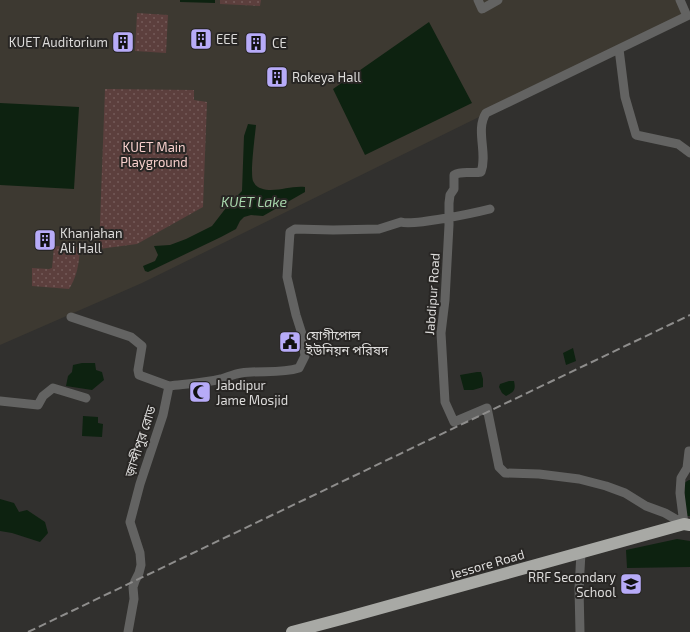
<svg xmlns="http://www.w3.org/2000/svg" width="690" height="632" font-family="'Exo 2','Noto Sans Bengali',sans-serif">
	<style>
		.built { fill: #3d3931 }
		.green { fill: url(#green-dots) }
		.water { fill: #0d2210 }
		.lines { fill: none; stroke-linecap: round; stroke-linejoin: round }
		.minor { stroke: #636362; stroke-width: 9 }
		.highway { stroke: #a8a9a5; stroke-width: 12 }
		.rail { stroke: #8e8d8c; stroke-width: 2; stroke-dasharray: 8 4; stroke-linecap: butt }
		.labels { text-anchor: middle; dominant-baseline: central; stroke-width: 4; stroke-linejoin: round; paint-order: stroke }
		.poi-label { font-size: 13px; fill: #dddcdb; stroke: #282624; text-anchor: start }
		.park-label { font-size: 13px; fill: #f8d0cd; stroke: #282624 }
		.street-label { font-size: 13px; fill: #dddcdb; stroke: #282624 }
		.water-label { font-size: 14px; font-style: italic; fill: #a7d5ab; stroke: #282624 }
	</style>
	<defs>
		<pattern id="green-dots" width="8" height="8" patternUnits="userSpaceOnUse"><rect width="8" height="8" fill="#5c3f3d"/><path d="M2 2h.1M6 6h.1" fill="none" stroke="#735a58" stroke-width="1.8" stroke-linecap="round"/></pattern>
	</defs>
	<rect width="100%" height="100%" fill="#31302e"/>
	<path class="built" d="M0 0H678L686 15 142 283 0 345Z"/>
	<path class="green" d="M220 0H261L260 6 220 4Z
		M137 13 168 15 166 53 135 51Z
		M105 89 194 90V100L207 102 203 207 137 244 99 249Z
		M54 246 77 247 80 249C79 263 77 277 69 289L32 286V268L49 269 52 268Z"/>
	<path class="water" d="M180 0H215V3L180 2Z
		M429 22 472 103 365 155 333 89Z
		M0 103 79 107 74 189 0 185Z
		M248 124 256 125C255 136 250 173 253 181 256 188 264 190 271 190 283 190 292 186 305 187V192L263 216 251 215 244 217 240 221 236 229 221 237 148 272 145 271 143 266 155 261 158 255 154 246 170 245 186 239 212 226 229 204 242 191 244 136Z
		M573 348 576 361 566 365 563 353Z
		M82 363H95L96 370 102 372 104 380 92 390 66 386 68 376 72 372 73 365Z
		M477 372H481L483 379V387L473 390H464L460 375Z
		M509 381H514C516 390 514 392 506 396L502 393 499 387 500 384Z
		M83 416 98 417V423L103 424 102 437 82 436Z
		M689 480H690V516H686L684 483Z
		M0 499 14 503 19 512 27 510 45 522 48 533 40 542 12 533 0 531Z
		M677 539 690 541V567L627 568 626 550Z"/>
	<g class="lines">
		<path class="minor" d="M478 0 482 9 498 0
			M680 0 687 16 486 113C475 130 488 153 481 172 472 174 462 170 454 175V189L450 195 449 203V225L445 300 441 333 445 402 454 422 487 408 499 467 505 473 539 474 579 479 606 486 625 493 646 506 665 513 684 524 680 493 681 478 687 468 689 451H690
			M619 49 625 97 636 135 678 144 690 153
			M71 317 131 337 142 346 138 370 139 375 169 386
			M0 401 38 405 43 396 53 388 86 398
			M128 632 134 599 133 587 135 581 139 573 141 565 140 553 130 522 140 484 163 415 169 386C186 384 204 383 221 379 228 377 234 374 241 373 261 370 280 374 299 368L305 356 302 334 296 315 287 277 290 232 295 229 333 230 379 229 401 222C413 226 474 213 490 209
			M580 632 579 588 581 553"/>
		<path class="highway" d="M292 632 345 618 684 524 690 525"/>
		<path class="rail" d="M28 632 690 315"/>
	</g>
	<defs>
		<g id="building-square" transform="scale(1.15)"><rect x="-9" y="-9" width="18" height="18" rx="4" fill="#b7abf8" stroke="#282624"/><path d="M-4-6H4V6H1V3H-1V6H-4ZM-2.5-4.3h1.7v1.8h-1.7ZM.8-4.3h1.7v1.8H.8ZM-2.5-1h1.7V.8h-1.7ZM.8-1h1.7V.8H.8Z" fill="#111"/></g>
		<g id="civic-square" transform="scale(1.15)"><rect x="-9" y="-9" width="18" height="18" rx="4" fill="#b7abf8" stroke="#282624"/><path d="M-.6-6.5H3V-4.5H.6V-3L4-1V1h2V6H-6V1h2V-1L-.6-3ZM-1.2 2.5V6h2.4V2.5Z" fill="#111"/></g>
		<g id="mosque-square" transform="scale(1.15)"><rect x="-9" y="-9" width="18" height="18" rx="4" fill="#b7abf8" stroke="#282624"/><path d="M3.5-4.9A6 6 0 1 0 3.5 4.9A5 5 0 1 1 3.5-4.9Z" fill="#111"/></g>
		<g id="school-square" transform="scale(1.15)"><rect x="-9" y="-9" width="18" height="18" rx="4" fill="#b7abf8" stroke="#282624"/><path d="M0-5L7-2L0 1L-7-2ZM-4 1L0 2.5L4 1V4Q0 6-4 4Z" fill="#111"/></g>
	</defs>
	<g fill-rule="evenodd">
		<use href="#building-square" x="201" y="39"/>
		<use href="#building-square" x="123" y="42"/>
		<use href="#building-square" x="256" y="43"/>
		<use href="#building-square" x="277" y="77"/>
		<use href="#building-square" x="45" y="240"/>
		<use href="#civic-square" x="290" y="342"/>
		<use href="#mosque-square" x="200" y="392"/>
		<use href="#school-square" x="631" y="584"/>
	</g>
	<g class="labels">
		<g class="poi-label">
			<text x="216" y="39">EEE</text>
			<text x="108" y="42" text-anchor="end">KUET Auditorium</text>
			<text x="272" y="43">CE</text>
			<text x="292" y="77">Rokeya Hall</text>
			<text x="60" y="233">Khanjahan<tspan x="60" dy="15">Ali Hall</tspan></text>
			<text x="306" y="335">যোগীপোল<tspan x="306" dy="15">ইউনিয়ন পরিষদ</tspan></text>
			<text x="216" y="385">Jabdipur<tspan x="216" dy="15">Jame Mosjid</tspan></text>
			<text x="616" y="577" text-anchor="end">RRF Secondary<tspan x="616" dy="15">School</tspan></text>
		</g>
		<g class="park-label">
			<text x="154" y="147">KUET Main<tspan x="154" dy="15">Playground</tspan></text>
		</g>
		<g class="street-label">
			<text transform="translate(432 294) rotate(-86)">Jabdipur Road</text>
			<text transform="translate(140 441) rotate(-72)">জ়াব্দীপুর রোড</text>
			<text transform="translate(487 564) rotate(-16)">Jessore Road</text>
		</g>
		<g class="water-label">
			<text x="254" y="201">KUET Lake</text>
		</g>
	</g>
</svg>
